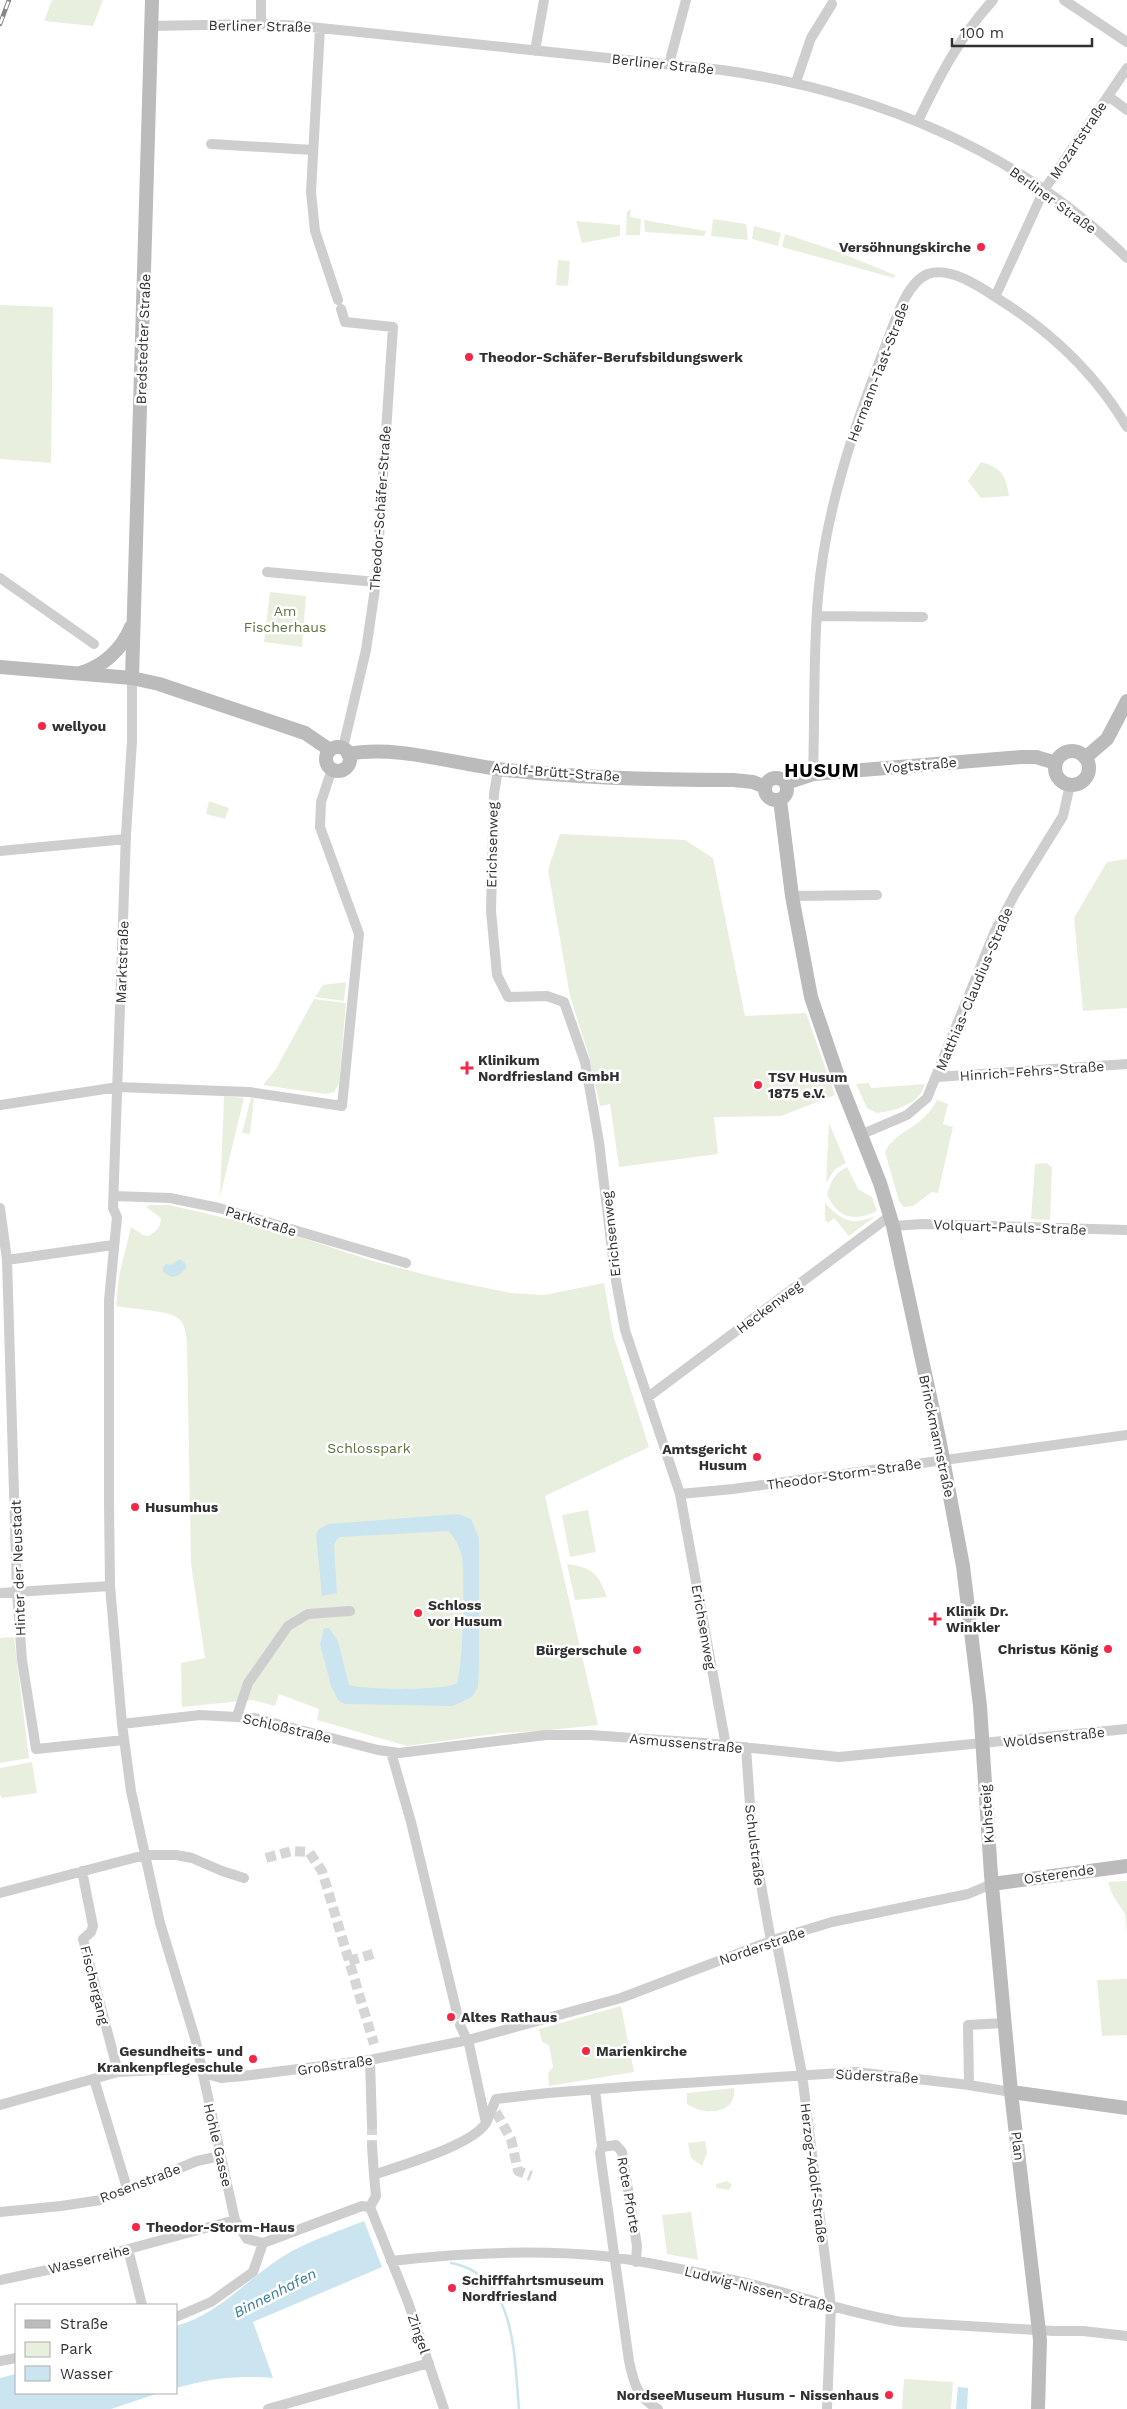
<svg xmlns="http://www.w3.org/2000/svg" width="1127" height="2409" font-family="'Work Sans',sans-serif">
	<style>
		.green { fill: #e9efdf }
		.water { fill: #cae4f0 }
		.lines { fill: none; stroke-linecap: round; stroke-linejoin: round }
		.stream { stroke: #cae4f0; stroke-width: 2.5 }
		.street-tunnel { stroke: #d6d6d6; stroke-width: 10; stroke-dasharray: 10 5; stroke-linecap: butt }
		.street { stroke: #cecece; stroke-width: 10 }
		.secondary { stroke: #bbb; stroke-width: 14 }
		.rail-casing { stroke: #868686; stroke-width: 4.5 }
		.rail { stroke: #fff; stroke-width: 2.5; stroke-dasharray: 8; stroke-linecap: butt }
		.poi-dot { fill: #f52746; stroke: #fff; stroke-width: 2 }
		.labels { text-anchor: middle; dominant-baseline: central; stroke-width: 5; stroke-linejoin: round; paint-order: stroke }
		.street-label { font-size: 14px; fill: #313131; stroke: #fff }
		.poi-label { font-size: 14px; font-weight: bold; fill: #313131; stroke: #fff; text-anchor: start }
		.park-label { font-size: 14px; fill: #58723a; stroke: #fff }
		.water-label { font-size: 15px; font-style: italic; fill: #377d9c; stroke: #fff }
		.district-label { font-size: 19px; font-weight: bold; letter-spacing: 1px; fill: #000; stroke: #fff }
	</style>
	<rect width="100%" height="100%" fill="#fff"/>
	<path class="green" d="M52 0H103L93 26 44 21Z
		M631 209 630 217 641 219 640 235H626L627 212Z
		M713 219 746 224 748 240 711 236Z
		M644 220 706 231 704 236 645 232Z
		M576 221 620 225V236L582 243Z
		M754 226 781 233 778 246 752 239Z
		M785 234 836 251 895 275 894 278 782 247Z
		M558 260 570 261 568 286 556 285Z
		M0 305 53 307 51 463 0 459Z
		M981 462C1002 468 1006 476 1009 496L981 498 968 481Z
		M270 592 306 596 302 647 264 642Z
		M209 801 229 808 225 819 206 814Z
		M560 834 685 840 713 858 745 1016 806 1013 835 1095 781 1116 714 1117 718 1154 619 1167 610 1104 600 1106 588 1053 570 996 548 870Z
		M1127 859V1008L1083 1011 1074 918 1107 862Z
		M346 982 344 1001 315 997 323 985Z
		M314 999 346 1003 339 1084 334 1092 325 1094 263 1085 276 1069Z
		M869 1083 871 1088 925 1084C920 1104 895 1111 877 1113L867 1108 856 1084Z
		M224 1096 244 1098 220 1197Z
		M251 1098H254L250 1134 242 1133Z
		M937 1100 948 1104 943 1124 953 1127 938 1193 932 1192 913 1206 904 1207 899 1201 885 1152C895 1130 924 1128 937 1100Z
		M829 1123 846 1163 835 1169 826 1183Z
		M1046 1163 1052 1167 1050 1220 1031 1219 1035 1164Z
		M847 1167 858 1189 872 1197 877 1211C854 1222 839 1219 827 1195 831 1181 834 1174 847 1167Z
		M825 1203C843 1222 853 1226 877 1215L849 1236 834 1218 828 1223 825 1220Z
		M150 1205H169L281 1231 373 1261 442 1279 511 1293 544 1295 604 1283 613 1334 649 1447 545 1496 598 1725 540 1731 501 1733 407 1746 317 1720 319 1709 279 1694 275 1706 252 1700 182 1707 181 1663 205 1658 191 1563 187 1345C186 1337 186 1325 179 1319 170 1310 130 1309 116 1306L119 1276 131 1227 143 1235 149 1236C156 1231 161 1228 161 1218L146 1207Z
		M588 1510 596 1552 570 1557 562 1515Z
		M567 1564C593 1568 598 1573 607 1597L575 1600Z
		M14 1637 29 1758 0 1763V1638Z
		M32 1762 37 1793 2 1798 0 1795V1768Z
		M1127 1881V1933L1125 1914 1112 1894 1108 1882Z
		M1127 1979V2035L1102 2036 1097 1980Z
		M621 2006 634 2072 549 2086 548 2073 553 2067 549 2045 542 2042 539 2029Z
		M734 2088C737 2115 704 2116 687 2104V2093Z
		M705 2141 707 2153 702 2166 691 2158 688 2143Z
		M727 2181 732 2185 729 2190 716 2188V2184Z
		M691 2212 698 2260 667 2254 662 2215Z
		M904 2379 953 2382 951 2409H902Z"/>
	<path class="water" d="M180 1259 186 1264V1268L179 1275 172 1277 163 1272V1267L166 1264 170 1265Z
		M459 1514 471 1519 479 1538V1667L478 1687 472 1697 453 1706 345 1704 338 1700 331 1686 320 1644 324 1628H329L338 1641 349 1685C363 1690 447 1691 457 1683 463 1668 465 1576 462 1558 460 1547 456 1539 448 1531L341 1537 338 1538 334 1545 337 1593 322 1596 316 1535 318 1530 328 1524Z
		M364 2221 382 2267 253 2322 273 2378C237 2375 211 2378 176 2388V2326C219 2314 246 2280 282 2257 307 2241 337 2232 364 2221Z
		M16 2374V2393H159L111 2409H0V2378Z
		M958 2387 968 2388 967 2409H956Z"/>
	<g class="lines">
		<path class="stream" d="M451 2263C517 2275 514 2357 519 2409"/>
		<path class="street-tunnel" d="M266 1858 292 1851 309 1852 322 1871 374 2044
			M349 1961 376 1953
			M456 2009 460 2025
			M496 2112 511 2139 518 2171 531 2176
			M372 2125V2146"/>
		<path class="street" d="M1064 0 1127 42
			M261 24V0
			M151 26 261 24 301 26 722 70C872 91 1018 150 1127 258
			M320 28 311 192 315 231 338 300
			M535 51 544 0
			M669 64 686 0
			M796 82 811 38 832 4
			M1108 96 1127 110
			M918 121C939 77 960 36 993 0
			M211 144 313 150
			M995 297 1044 190 1127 68
			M341 309 345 322 393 327 376 582 366 650 343 748
			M267 572 376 582
			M0 578 94 644
			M817 616 923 617
			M132 678V741L126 834 113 1208 117 1217 109 1300V1502L110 1586 122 1724 131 1791 160 1923 195 2038 235 2220 247 2239 263 2243 362 2206 370 2207
			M498 769 494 794 491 911 497 975 508 997 547 996 564 1002 585 1062 599 1142 615 1275 625 1330 680 1494 726 1746
			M813 774C815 715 813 656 818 597 825 511 854 427 885 347 894 325 905 283 928 274 951 266 982 288 1000 300 1053 333 1095 373 1127 427
			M0 851 126 839
			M792 896 877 895
			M937 1077 1127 1064
			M0 1105 118 1087 249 1092 342 1106 359 934 320 827 321 802 332 769
			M860 1135 907 1115 927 1098 995 931 1016 892 1063 816 1070 785
			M114 1196 170 1198 219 1208 406 1263
			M0 1208 7 1260 17 1593 22 1660 36 1749 124 1740
			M893 1226 922 1224 1127 1230
			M7 1260 113 1245
			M648 1397 890 1216
			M680 1494 733 1489 1127 1435
			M0 1593 110 1586
			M237 1716 248 1683 288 1626 308 1614 350 1611
			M122 1724 200 1715 254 1718 378 1750 399 1753 546 1735H590L704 1743 839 1757 1127 1729
			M746 1747 752 1834 771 1941
			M391 1752 411 1822 456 2009
			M82 1871 93 1926 91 1932 83 1939 118 2072
			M0 1893 145 1855H176L192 1858 222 1871 244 1878
			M776 1939 802 2074 831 2306 827 2409
			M460 2025 469 2044 486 2123 496 2099 548 2093 638 2086 856 2072 969 2085 1011 2092
			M370 2060 372 2125
			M94 2079 127 2188
			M969 2085 968 2025 1004 2023
			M595 2090 602 2147 600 2153 629 2361C634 2384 637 2397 658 2409
			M0 2105 118 2072 197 2068 210 2075 221 2078 243 2076 370 2060 468 2040 621 1998 776 1939 832 1922 968 1894 992 1884
			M372 2146 374 2175
			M602 2147 616 2145 622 2152 637 2246 636 2262
			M370 2207 408 2302 444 2409
			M370 2207 376 2196 374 2175C401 2165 471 2146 486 2123
			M0 2212 61 2206 101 2200 197 2161 220 2156
			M128 2249 142 2305
			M391 2261C461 2253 532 2249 603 2256 646 2261 690 2271 733 2280 790 2292 845 2313 902 2322L1053 2331H1083L1127 2336
			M0 2280 66 2266 235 2220
			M176 2317 211 2302 253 2272 263 2243
			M0 2361 16 2358
			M268 2409 429 2363"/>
		<path class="secondary" d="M0 667 132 678 159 684 305 733 330 750
			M80 673C103 667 122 649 131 627
			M132 678 152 0
			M326 759a12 12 0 1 1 24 0a12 12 0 1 1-24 0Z
			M1055 768a17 17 0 1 1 34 0a17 17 0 1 1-34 0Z
			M348 754C395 745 451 763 498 769 575 778 655 780 733 780L753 782 765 787
			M1085 758 1107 739 1127 701
			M765 789a11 11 0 1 1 22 0a11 11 0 1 1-22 0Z
			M786 783 813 774 1021 757H1036L1056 763
			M780 800 792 896 811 997 840 1082 880 1183 893 1226 939 1438 963 1566 980 1706 991 1875 1011 2092 1040 2340 1038 2409
			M992 1884 1127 1866
			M1011 2092 1127 2108"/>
		<g class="rail-casing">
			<path id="rail" d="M0 24 9 0"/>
		</g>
		<use href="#rail" class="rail"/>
	</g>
	<g class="poi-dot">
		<circle cx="981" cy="247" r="5"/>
		<circle cx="469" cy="357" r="5"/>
		<circle cx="42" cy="726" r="5"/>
		<path d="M464.5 1060.5h5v5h5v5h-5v5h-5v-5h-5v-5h5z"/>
		<circle cx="758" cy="1085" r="5"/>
		<circle cx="757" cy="1457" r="5"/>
		<circle cx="135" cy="1507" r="5"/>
		<circle cx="418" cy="1613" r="5"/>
		<path d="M932.5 1611.5h5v5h5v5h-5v5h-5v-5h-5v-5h5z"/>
		<circle cx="1108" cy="1649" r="5"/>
		<circle cx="637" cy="1650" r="5"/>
		<circle cx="451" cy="2017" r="5"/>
		<circle cx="586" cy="2051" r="5"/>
		<circle cx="253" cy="2059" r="5"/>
		<circle cx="136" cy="2227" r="5"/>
		<circle cx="452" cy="2288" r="5"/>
		<circle cx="889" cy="2395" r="5"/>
	</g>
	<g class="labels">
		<g class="street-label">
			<text transform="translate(260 26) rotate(1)">Berliner Straße</text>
			<text transform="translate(663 64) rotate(6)">Berliner Straße</text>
			<text transform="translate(1078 140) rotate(-56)">Mozartstraße</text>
			<text transform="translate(1053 200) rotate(36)">Berliner Straße</text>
			<text transform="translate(143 339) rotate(-88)">Bredstedter Straße</text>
			<text transform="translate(878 372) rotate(-69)">Hermann-Tast-Straße</text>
			<text transform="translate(380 508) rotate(-86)">Theodor-Schäfer-Straße</text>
			<text transform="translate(920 765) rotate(-5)">Vogtstraße</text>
			<text transform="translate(556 772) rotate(4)">Adolf-Brütt-Straße</text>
			<text transform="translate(492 845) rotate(-89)">Erichsenweg</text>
			<text transform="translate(122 962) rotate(-88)">Marktstraße</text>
			<text transform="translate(974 989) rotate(-67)">Matthias-Claudius-Straße</text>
			<text transform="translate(1032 1071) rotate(-4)">Hinrich-Fehrs-Straße</text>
			<text transform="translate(261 1221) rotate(17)">Parkstraße</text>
			<text transform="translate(1010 1227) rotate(2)">Volquart-Pauls-Straße</text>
			<text transform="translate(611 1234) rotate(-96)">Erichsenweg</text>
			<text transform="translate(769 1307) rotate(-37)">Heckenweg</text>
			<text transform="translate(937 1436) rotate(78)">Brinckmannstraße</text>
			<text transform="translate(844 1474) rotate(-8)">Theodor-Storm-Straße</text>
			<text transform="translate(18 1568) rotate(-92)">Hinter der Neustadt</text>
			<text transform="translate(704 1627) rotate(80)">Erichsenweg</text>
			<text transform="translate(287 1728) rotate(13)">Schloßstraße</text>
			<text transform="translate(1054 1737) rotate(-6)">Woldsenstraße</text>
			<text transform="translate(686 1743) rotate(5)">Asmussenstraße</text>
			<text transform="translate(987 1814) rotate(-94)">Kuhsteig</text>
			<text transform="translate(755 1845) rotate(83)">Schulstraße</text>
			<text transform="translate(1059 1874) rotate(-8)">Osterende</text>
			<text transform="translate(762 1946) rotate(-19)">Norderstraße</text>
			<text transform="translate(95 1985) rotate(76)">Fischergang</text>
			<text transform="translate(335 2065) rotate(-8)">Großstraße</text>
			<text transform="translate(877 2076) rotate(3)">Süderstraße</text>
			<text transform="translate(218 2145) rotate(77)">Hohle Gasse</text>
			<text transform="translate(1018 2146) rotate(83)">Plan</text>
			<text transform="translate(814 2173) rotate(83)">Herzog-Adolf-Straße</text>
			<text transform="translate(140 2183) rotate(-21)">Rosenstraße</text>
			<text transform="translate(629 2195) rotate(80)">Rote Pforte</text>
			<text transform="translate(89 2259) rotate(-14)">Wasserreihe</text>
			<text transform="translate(759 2289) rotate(14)">Ludwig-Nissen-Straße</text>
			<text transform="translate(419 2334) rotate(71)">Zingel</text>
		</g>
		<g class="poi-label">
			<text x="971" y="247" text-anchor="end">Versöhnungskirche</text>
			<text x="479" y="357">Theodor-Schäfer-Berufsbildungswerk</text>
			<text x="52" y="726">wellyou</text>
			<text x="478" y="1060">Klinikum<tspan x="478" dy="16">Nordfriesland GmbH</tspan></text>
			<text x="768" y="1077">TSV Husum<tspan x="768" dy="16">1875 e.V.</tspan></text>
			<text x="747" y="1449" text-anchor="end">Amtsgericht<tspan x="747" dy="16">Husum</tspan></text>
			<text x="145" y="1507">Husumhus</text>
			<text x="428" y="1605">Schloss<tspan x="428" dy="16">vor Husum</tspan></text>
			<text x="946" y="1611">Klinik Dr.<tspan x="946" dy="16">Winkler</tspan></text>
			<text x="1098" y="1649" text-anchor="end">Christus König</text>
			<text x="627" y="1650" text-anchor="end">Bürgerschule</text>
			<text x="461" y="2017">Altes Rathaus</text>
			<text x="243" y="2051" text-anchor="end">Gesundheits- und<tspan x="243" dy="16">Krankenpflegeschule</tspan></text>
			<text x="596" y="2051">Marienkirche</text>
			<text x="146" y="2227">Theodor-Storm-Haus</text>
			<text x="462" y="2280">Schifffahrtsmuseum<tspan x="462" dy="16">Nordfriesland</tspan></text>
			<text x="879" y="2395" text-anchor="end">NordseeMuseum Husum - Nissenhaus</text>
		</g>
		<g class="park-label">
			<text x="285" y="611">Am<tspan x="285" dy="16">Fischerhaus</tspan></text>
			<text x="369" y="1448">Schlosspark</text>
		</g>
		<g class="water-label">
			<text transform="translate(275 2293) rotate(-27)">Binnenhafen</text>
		</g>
		<g class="district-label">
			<text x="822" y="770">HUSUM</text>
		</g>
	</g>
	<rect x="15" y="2304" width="162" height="90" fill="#ffffff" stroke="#adadad"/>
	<rect x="25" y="2320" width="25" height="8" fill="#bbbbbb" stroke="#adadad"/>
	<text x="60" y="2329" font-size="15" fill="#313131">Straße</text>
	<rect x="25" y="2342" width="25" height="15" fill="#e9efdf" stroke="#adadad"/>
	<text x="60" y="2354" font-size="15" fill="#313131">Park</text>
	<rect x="25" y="2366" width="25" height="15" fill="#cae4f0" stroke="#adadad"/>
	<text x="60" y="2379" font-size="15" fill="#313131">Wasser</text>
	<path d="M952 38v8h140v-8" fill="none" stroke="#313131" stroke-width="2.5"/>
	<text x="960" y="38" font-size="15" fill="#313131" stroke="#ffffff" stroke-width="4" paint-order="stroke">100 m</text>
</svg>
